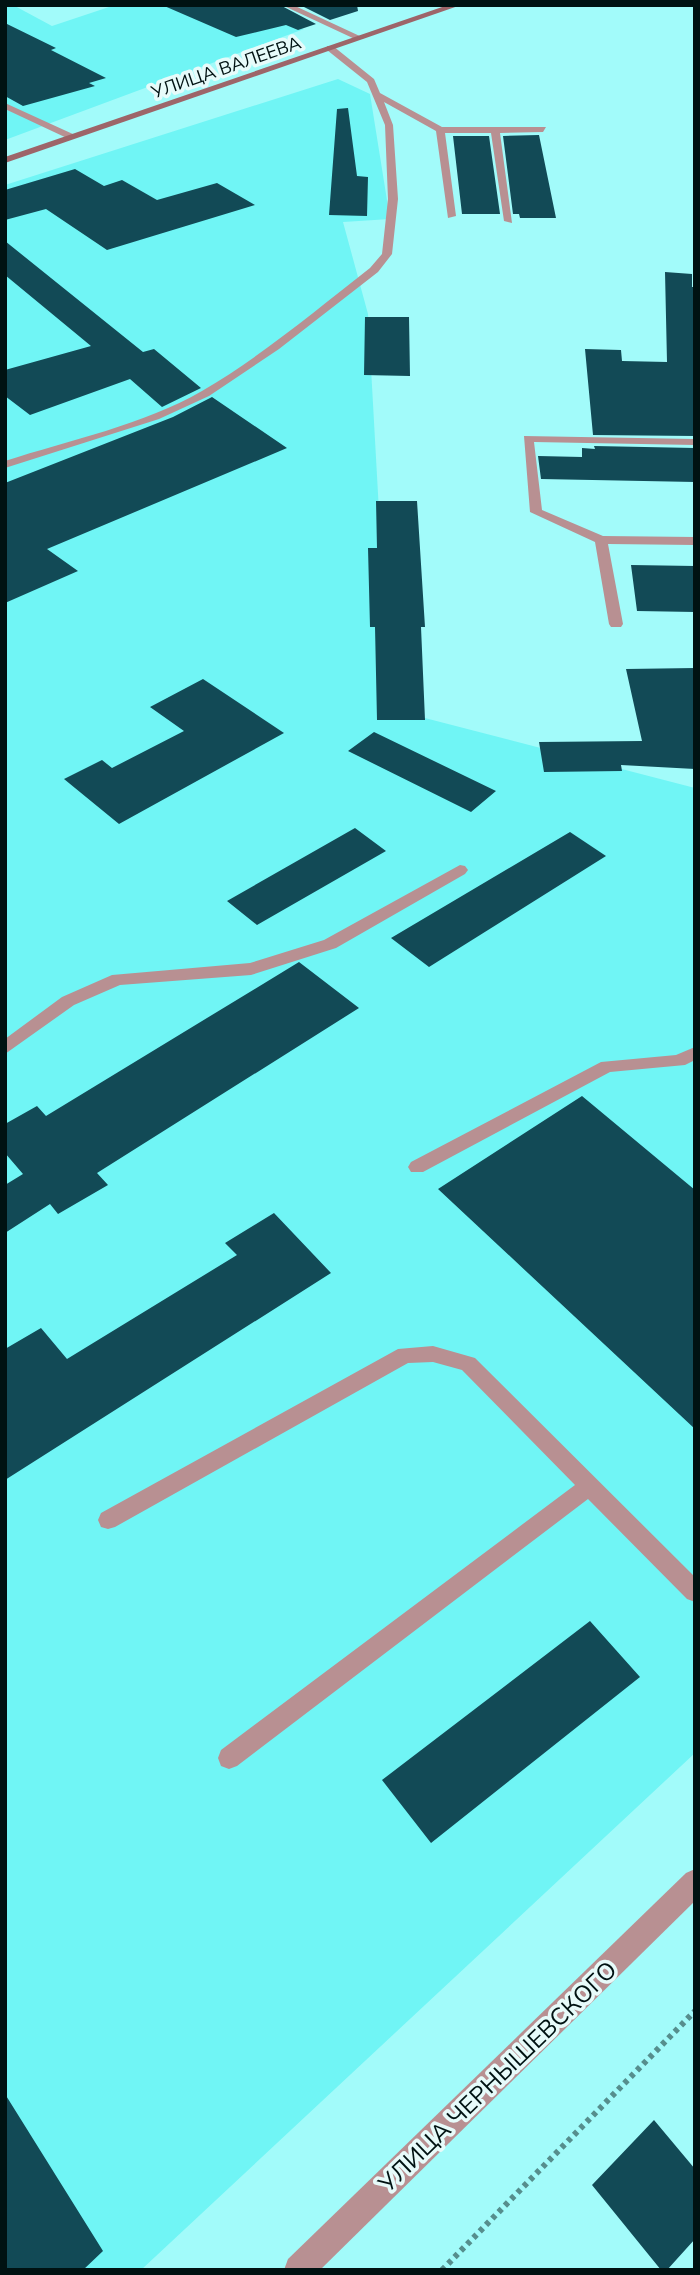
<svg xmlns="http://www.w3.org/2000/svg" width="700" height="2275" font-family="Mulish,sans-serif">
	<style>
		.built { fill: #70f5f5 }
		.building { fill: #124a56 }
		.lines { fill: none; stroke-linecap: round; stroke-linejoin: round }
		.path { stroke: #568e8d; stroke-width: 6; stroke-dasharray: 4.5 4.5; stroke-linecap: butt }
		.service { fill: #b89092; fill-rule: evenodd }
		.tertiary { fill: #b89092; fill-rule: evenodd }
		.secondary { fill: #9d6569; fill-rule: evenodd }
		.labels { text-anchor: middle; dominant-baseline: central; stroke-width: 7; stroke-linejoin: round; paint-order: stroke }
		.far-street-label { font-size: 18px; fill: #001212; stroke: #e7fbfa }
		.near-street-label { font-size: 24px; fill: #001212; stroke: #e7fbfa }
	</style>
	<rect width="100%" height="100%" fill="#a2fbfa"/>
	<path class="built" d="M5 5H13L52 26 115 5H243L304 29 5 140Z
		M338 79 370 94 390 219 343 222 368 314 390 709 695 788V1753L141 2270H5V185Z"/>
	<path class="building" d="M162 5H280L316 24 298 30 286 25 236 37Z
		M300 5H357L358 11 330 20Z
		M5 23 56 48 51 50 106 78 89 83 95 86 23 106 5 96Z
		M348 108 357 176 368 177 367 216 329 215 337 109Z
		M539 135 556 218H520L519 214H513L503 136Z
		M453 136H489L500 214H462Z
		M75 169 104 186 122 180 157 200 217 183 255 205 107 250 46 209 5 220V190Z
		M5 241 143 352 154 349 201 388 162 407 130 379 30 415 5 396V370L91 346 5 275Z
		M665 272 692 274V287H695V436L593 435 585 349 621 350 622 361 667 362Z
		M365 317H409L410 376 364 375Z
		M212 397 287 448 47 549 78 571 5 603V483L173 417Z
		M594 446 695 448V482L541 479 538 456 582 457V448L595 449Z
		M376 501H417L425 627H421L425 720H377L375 627H370L368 548H377Z
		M631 565 695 566V612L637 611Z
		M695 668V769L621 765 622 771 544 772 539 742 642 741 626 669Z
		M203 679 284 733 119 824 64 779 102 760 112 768 184 731 150 707Z
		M374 732 496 791 471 812 348 751Z
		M355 828 386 851 257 925 227 901Z
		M570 832 606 856 429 967 391 938Z
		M299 962 359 1008 97 1173 108 1185 58 1214 50 1204 5 1233V1185L23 1174 5 1153V1124L37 1106 46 1116Z
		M582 1096 695 1190V1429L438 1189Z
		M274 1213 331 1273 5 1480V1349L41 1328 67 1359 237 1255 225 1243Z
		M590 1621 640 1677 431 1843 382 1780Z
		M5 2094 103 2251 83 2270H5Z
		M654 2120 695 2169V2239L667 2270H661L592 2185Z"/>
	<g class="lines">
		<path class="path" d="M442 2270 695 2011"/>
		<path class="service" d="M282 5H293L364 38 357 40Z
			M327 46H333L374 79 380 93 442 127H546L543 132 500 133 512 223 504 221 491 133H445L456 216 448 218 436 131 384 102 393 125 398 199 392 254 378 272 279 349 209 396 159 419 5 468V461C70 440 143 425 202 391 262 356 316 310 370 268L382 254 388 199 385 125 367 82 327 50Z
			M5 103 75 135 76 137 69 139 5 109Z
			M524 436 695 439V445L534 442 542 510 603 536 695 537V545L608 544 623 624 621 627H611L609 624 595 542 530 512Z
			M460 865 465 866 468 870 465 874 336 948 251 975 120 985 74 1005 5 1054V1039L62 997 112 975 250 963 324 940Z
			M695 1047V1060L685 1065 610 1072 423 1172H411L408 1167 411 1162 601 1062 676 1055Z
			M433 1346 475 1358 695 1577V1602L687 1599 588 1499 237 1766 229 1769 221 1766 218 1758 221 1750 575 1485 462 1370 433 1362 408 1363 115 1527 108 1529 101 1527 98 1520 101 1513 398 1349Z"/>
		<path class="tertiary" d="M695 1869V1901L320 2270H284L288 2259 686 1873Z"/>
		<path class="secondary" d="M448 5H461L5 163V157Z"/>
	</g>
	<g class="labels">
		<g class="far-street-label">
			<text transform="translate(226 67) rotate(-19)">УЛИЦА ВАЛЕЕВА</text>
		</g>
		<g class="near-street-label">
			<text transform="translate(497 2076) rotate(-44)">УЛИЦА ЧЕРНЫШЕВСКОГО</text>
		</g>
	</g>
	<rect width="700" height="2275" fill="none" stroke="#001212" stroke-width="14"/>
</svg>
